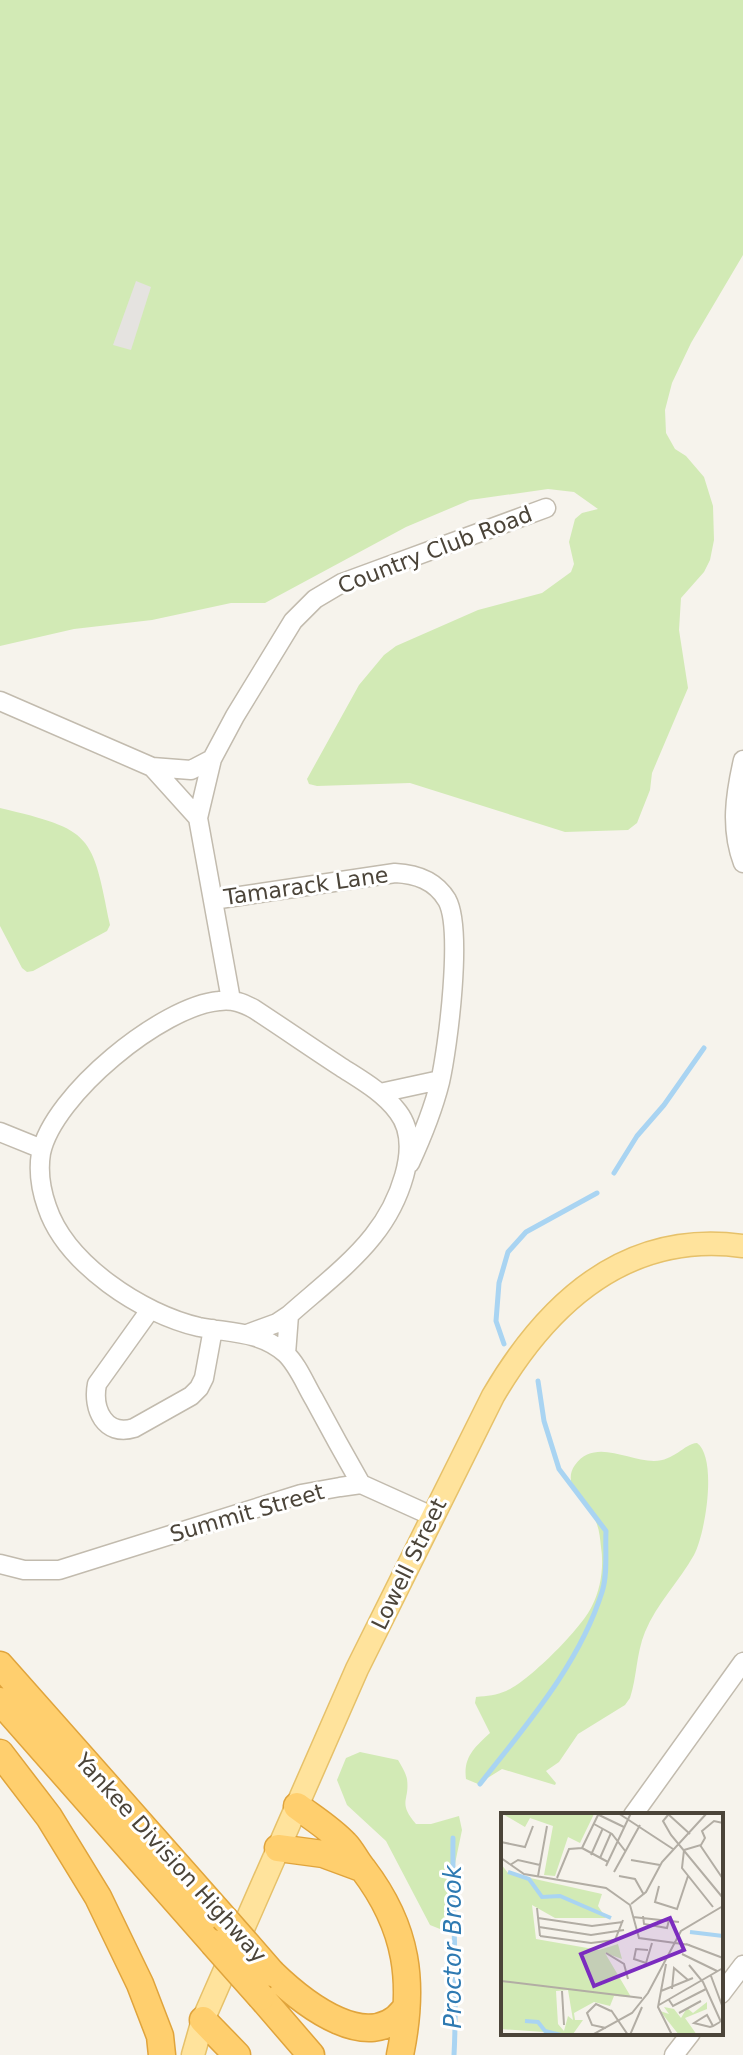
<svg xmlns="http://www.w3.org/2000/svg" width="743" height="2055" font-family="'DejaVu Sans',sans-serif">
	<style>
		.green { fill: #d2eab5 }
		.parking { fill: #e5e3e0 }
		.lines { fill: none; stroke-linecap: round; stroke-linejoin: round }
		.stream { stroke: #a9d4f2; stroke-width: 5 }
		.minor-casing { stroke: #c2bbae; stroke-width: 21 }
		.major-casing { stroke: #e6c16a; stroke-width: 25 }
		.highway-casing { stroke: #e0a43c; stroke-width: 29 }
		.minor { stroke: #fff; stroke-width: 18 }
		.major { stroke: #ffe39c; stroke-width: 22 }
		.highway { stroke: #ffcf6e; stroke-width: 26 }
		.highway-bridge-casing { stroke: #e0a43c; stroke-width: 29; stroke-linecap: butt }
		.highway-bridge { stroke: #ffcf6e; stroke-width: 26 }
		.labels { text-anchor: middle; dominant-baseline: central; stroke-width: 6; stroke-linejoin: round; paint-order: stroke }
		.street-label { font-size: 22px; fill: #4b4439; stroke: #fff }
		.water-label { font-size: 24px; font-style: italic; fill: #2e7ab2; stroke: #fff }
		.inset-river { fill: none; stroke: #a9d4f2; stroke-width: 4 }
		.inset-road { fill: none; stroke: #b2ada4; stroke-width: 2 }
		.view { fill: #7b2cbf; fill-opacity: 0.15; stroke: #7b2cbf; stroke-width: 4 }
		.inset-edge { fill: none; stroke: #4b4439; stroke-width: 4 }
	</style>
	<rect width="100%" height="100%" fill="#f6f3ec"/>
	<path class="green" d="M0 0H743V255L691 343 672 383 665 410 666 433 675 449 686 456 704 477 713 506 714 540 710 560 704 572 681 598 679 630 688 688 652 773 650 790 637 823 628 830 565 832 410 783 317 786 309 784 307 779 359 685 384 655 396 646 478 610 542 593 571 572 574 564 569 542 575 519 582 513 598 509 574 492 548 489 470 500 406 527 265 603H231L152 620 74 629 0 646Z
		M0 808C93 830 92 834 110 925L107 931 33 971 27 972 22 968 0 926Z
		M697 1443C718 1458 705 1535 694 1555 679 1582 657 1603 645 1632 636 1654 637 1677 630 1698L625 1705 578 1734 559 1762 546 1771 556 1783 555 1785 502 1769 478 1784 466 1779C463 1757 475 1747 490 1733L475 1703 476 1697C487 1696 497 1695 506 1691 528 1682 582 1628 592 1606 601 1589 604 1566 601 1547 600 1537 599 1526 594 1518 585 1502 561 1484 575 1465 595 1438 627 1461 654 1461 674 1461 684 1444 697 1443Z
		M360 1752 398 1760C401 1765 406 1773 407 1779 410 1801 397 1802 416 1824H431L459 1816 462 1830 452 1878 447 1920 440 1929 430 1925 386 1841 347 1805 337 1780 346 1758Z"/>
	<path class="parking" d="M136 281 151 287 131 350 113 345Z"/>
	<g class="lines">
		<path class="stream" d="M614 1173 637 1136 664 1105 704 1048
			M504 1344 496 1321 499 1283 508 1252 526 1232 597 1193
			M480 1784C526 1725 579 1665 602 1592 608 1574 605 1550 606 1531L559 1469 544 1421 538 1381
			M453 1838C452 1911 458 1983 454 2055"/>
		<g class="minor-casing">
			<path id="minor" d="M0 701 152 767 191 770 212 759 235 716 293 621 315 599 342 583 546 508
				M743 760C735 795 730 829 743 863
				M152 767 198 818 231 1000
				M198 818 212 759
				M213 900 395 873C416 874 435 880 447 900 463 929 448 1047 440 1082 433 1110 422 1137 410 1163
				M380 1093 440 1080
				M0 1132 42 1149
				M150 1310 97 1384C92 1409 105 1437 134 1428L191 1396 199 1388 204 1378 213 1329
				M247 1334 277 1323 289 1315
				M286 1354 289 1315C317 1290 350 1265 373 1236 397 1206 424 1146 398 1112 383 1092 361 1080 341 1067 312 1048 283 1028 254 1009 243 1003 233 999 219 1001 162 1006 53 1095 41 1153 38 1171 41 1190 47 1207 66 1264 142 1314 199 1327 229 1333 260 1331 285 1353 298 1365 305 1384 314 1399 329 1427 345 1456 361 1484
				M0 1564 24 1570H59L301 1494 340 1487 361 1484 432 1516
				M633 1815 743 1662
				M721 1994 743 1965
				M674 2055 691 2033"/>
		</g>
		<g class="major-casing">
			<path id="major" d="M193 2055 203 2020 357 1669 493 1396C548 1302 627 1230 743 1246"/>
		</g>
		<g class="highway-casing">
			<path id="highway" d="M0 1665 224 1918
				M0 1701 213 1943
				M0 1753 49 1817 98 1897 140 1984 160 2036 162 2055
				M297 1806C313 1818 331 1829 345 1844 352 1851 356 1861 363 1869 408 1928 415 1983 400 2055
				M278 1848 323 1854 361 1868
				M272 1973C305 2005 370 2055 404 2010
				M261 1997 311 2055
				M203 2020 237 2055"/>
		</g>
		<use href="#minor" class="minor"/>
		<use href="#major" class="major"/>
		<use href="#highway" class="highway"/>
		<g class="highway-bridge-casing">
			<path id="highway-bridge" d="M224 1918 272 1973
				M213 1943 261 1997"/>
		</g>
		<use href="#highway-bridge" class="highway-bridge"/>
	</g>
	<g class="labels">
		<g class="street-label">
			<text transform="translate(435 550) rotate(-21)">Country Club Road</text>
			<text transform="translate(306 886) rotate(-8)">Tamarack Lane</text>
			<text transform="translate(247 1513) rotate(-16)">Summit Street</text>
			<text transform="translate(409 1564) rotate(-64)">Lowell Street</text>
			<text transform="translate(171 1858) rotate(48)">Yankee Division Highway</text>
		</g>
		<g class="water-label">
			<text transform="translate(453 1947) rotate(-90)">Proctor Brook</text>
		</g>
	</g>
	<g transform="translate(501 1813)">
		<rect width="222" height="222" fill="#f6f3ec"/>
		<path d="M0 0H92L93 1 79 30 67 24 54 63 43 62 52 13 29 5 24 14ZM0 51 7 60 101 81 97 93 105 105H54L31 92 35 126 98 137 117 131 121 146 104 140 130 184 113 183 109 193 93 189 73 200 74 207H82L72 221 0 216ZM67 177 72 207 67 203 63 218 57 211 55 178ZM206 189V196L184 205 196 222H178L159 198 168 201 163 194 173 196 180 205 186 195 192 200Z" fill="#d2eab5" fill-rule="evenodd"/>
		<path class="inset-river" d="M7 59 28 66 41 84 59 83 110 105M189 119 222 123M24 208 37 209 44 218 60 222"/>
		<path class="inset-road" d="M117 0 172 36M167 1 189 21M98 2 123 14M167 2 162 8 170 22 222 85M93 11 111 21 125 39M0 29 24 34 32 13M199 32 222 66M81 35 107 49M183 37 181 55 212 94M183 37 200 32 204 25 201 18 213 8 222 10M90 42 102 15M0 45 23 61 105 75 129 92 138 125 189 132M99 45 110 20M130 47 159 52M9 52 17 47 39 52M105 53 130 0M113 59 139 12M37 63 46 13M118 63 134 66 143 82M56 65 68 36 81 35 98 0M158 73 154 89 176 96 187 63M130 91 145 79 161 49 206 0M36 95 39 123M142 103 143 111 166 115 168 107M132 104 178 109M37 105 91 113 122 109M38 114 90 122 123 117M39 123 90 130 114 127 122 107M185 131 222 145M147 137 135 136 133 146 145 150 151 130M105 140 123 151 127 166M181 141 216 158M165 151 157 194 171 222M188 152 202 169 220 209M210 163 222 195M0 168 141 185M171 176 173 155 187 167M61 178 63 212M160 178 192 165M168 187 172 193 205 176M158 192 222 155M110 197 127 222M178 200 200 188M212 213 206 202 193 210 209 214 212 213 219 209M105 215 91 212 86 200 95 191 110 198M91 222 131 200 147 180 180 118 222 93M129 222 141 194"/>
		<path class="view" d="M169 105 183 137 93 173 80 141Z"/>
		<rect width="222" height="222" class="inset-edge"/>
	</g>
</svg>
